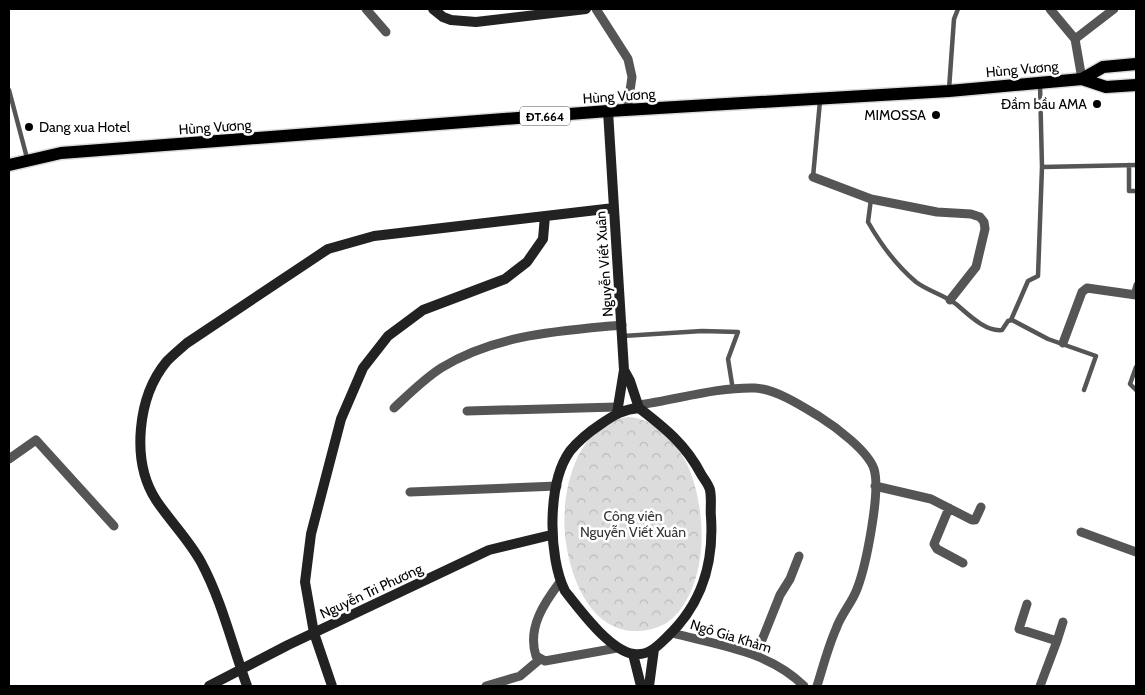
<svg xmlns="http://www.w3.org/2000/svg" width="1145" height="695" font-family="Cabin,sans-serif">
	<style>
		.park { fill: url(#park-crowns) }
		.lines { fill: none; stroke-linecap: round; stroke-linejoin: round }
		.primary-casing { stroke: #dbdbdb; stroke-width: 15 }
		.lane { stroke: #555; stroke-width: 4.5 }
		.street { stroke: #555; stroke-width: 9 }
		.secondary { stroke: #222; stroke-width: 10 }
		.primary { stroke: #000; stroke-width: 12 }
		.poi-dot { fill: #000; stroke: #fff; stroke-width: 2 }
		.labels { text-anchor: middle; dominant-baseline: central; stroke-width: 5; stroke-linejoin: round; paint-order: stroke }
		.shield { fill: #fff; stroke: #4c4c4c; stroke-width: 1 }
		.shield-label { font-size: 12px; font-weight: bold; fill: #000 }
		.street-label { font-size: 14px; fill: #000; stroke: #fff }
		.poi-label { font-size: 14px; fill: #000; stroke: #fff; text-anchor: end }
		.park-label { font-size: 14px; fill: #333; stroke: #fff }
	</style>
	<defs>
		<pattern id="park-crowns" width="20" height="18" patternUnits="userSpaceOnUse" patternTransform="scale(1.25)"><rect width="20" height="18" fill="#dcdcdc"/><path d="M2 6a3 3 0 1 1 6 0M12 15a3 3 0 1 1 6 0" fill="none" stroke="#bbb"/></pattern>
	</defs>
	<rect width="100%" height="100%" fill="#fff"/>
	<path class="park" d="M628 417C656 419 675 440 687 464 707 508 710 581 673 618 664 626 650 631 638 631 590 633 569 575 565 535 561 492 576 424 628 417Z"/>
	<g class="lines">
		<g class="primary-casing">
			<path id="primary" d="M1082 79 1103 67 1136 64
				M9 165 61 153 608 111 949 91 1082 79 1106 87 1136 85"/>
		</g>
		<path class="lane" d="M949 89 954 19 958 9
			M9 90 27 158
			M1129 165V191H1136
			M1042 167 1136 165
			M813 177 820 101
			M871 199 868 222C880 243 897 266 916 282 928 291 944 295 956 304 968 314 985 332 1002 330L1008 321 1012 320 1048 339 1096 356 1084 390
			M1133 294 1136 284
			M1011 320 1028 281 1038 276 1042 167 1040 84
			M623 336 702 331 738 332 728 359 733 390
			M1136 367 1130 384 1136 390"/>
		<path class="street" d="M366 9 386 32
			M596 9 628 59 632 77 627 111
			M1050 9 1075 39 1082 79
			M1075 39 1114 9
			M813 177 871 199 937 212 971 214 980 217 984 222 985 229 976 267 950 300
			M1063 343 1082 292 1087 288 1136 295
			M638 405C676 400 716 387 755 388 776 389 802 406 820 417 836 427 868 451 874 469 881 491 866 566 857 589 852 603 841 614 836 629 828 647 823 667 817 686
			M394 408C409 394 424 379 441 368 496 334 560 331 622 325
			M467 411 617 407
			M9 459 36 440 114 526
			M875 486 931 499 972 520H975L981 507
			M410 492 557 486
			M949 508 934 544 937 549 963 563
			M1081 532 1136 552
			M560 582C544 603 527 628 536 656L545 661 617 648
			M1027 604 1019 629 1057 641 1040 686
			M672 633C718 645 769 651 804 686
			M1057 641 1063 622
			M756 655 780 595 790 579 799 556
			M486 686 520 676 539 660"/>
		<path class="secondary" d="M433 9 443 17 451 20 476 22 586 9
			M608 111 624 370 617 413
			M624 370 630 381 639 408
			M639 408C665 428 686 445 701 474 704 479 709 485 710 490 712 499 710 509 711 517 714 564 702 604 667 637 658 646 648 656 634 654 610 651 580 610 565 591 548 557 547 483 570 451 579 440 589 432 601 424 614 415 624 409 639 408Z
			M633 654 641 686
			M209 686 288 645 489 550 551 535
			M247 686C232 645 222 601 201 562 189 540 170 521 156 500 131 461 137 397 167 361 173 355 180 349 187 343L328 249 374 236 614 208
			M332 686 314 633 305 582 311 534 341 419 363 368 388 336 423 310 505 279 527 262 543 239 545 216
			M649 686 654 649"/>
		<use href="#primary" class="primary"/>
	</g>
	<g class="poi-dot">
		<circle cx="1097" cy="104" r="5"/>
		<circle cx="936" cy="115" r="5"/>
		<circle cx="29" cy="127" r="5"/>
	</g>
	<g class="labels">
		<rect class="shield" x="520" y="106.5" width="50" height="19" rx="4"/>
		<g class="shield-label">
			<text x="545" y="116">ĐT.664</text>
		</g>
		<g class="street-label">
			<text transform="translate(1022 69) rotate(-5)">Hùng Vương</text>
			<text transform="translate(619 96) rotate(-4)">Hùng Vương</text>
			<text transform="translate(215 127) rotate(-4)">Hùng Vương</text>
			<text transform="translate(604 264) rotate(-94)">Nguyễn Viết Xuân</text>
			<text transform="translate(371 591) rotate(-25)">Nguyễn Tri Phương</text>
			<text transform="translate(731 636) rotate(17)">Ngô Gia Khảm</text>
		</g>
		<g class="poi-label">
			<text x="1087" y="104">Đầm bầu AMA</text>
			<text x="926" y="115">MIMOSSA</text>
			<text x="39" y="127" text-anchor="start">Dang xua Hotel</text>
		</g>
		<g class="park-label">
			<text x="633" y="516">Công viên<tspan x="633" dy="16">Nguyễn Viết Xuân</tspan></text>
		</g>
	</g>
	<rect width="1145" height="695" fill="none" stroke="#000000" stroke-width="20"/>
</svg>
